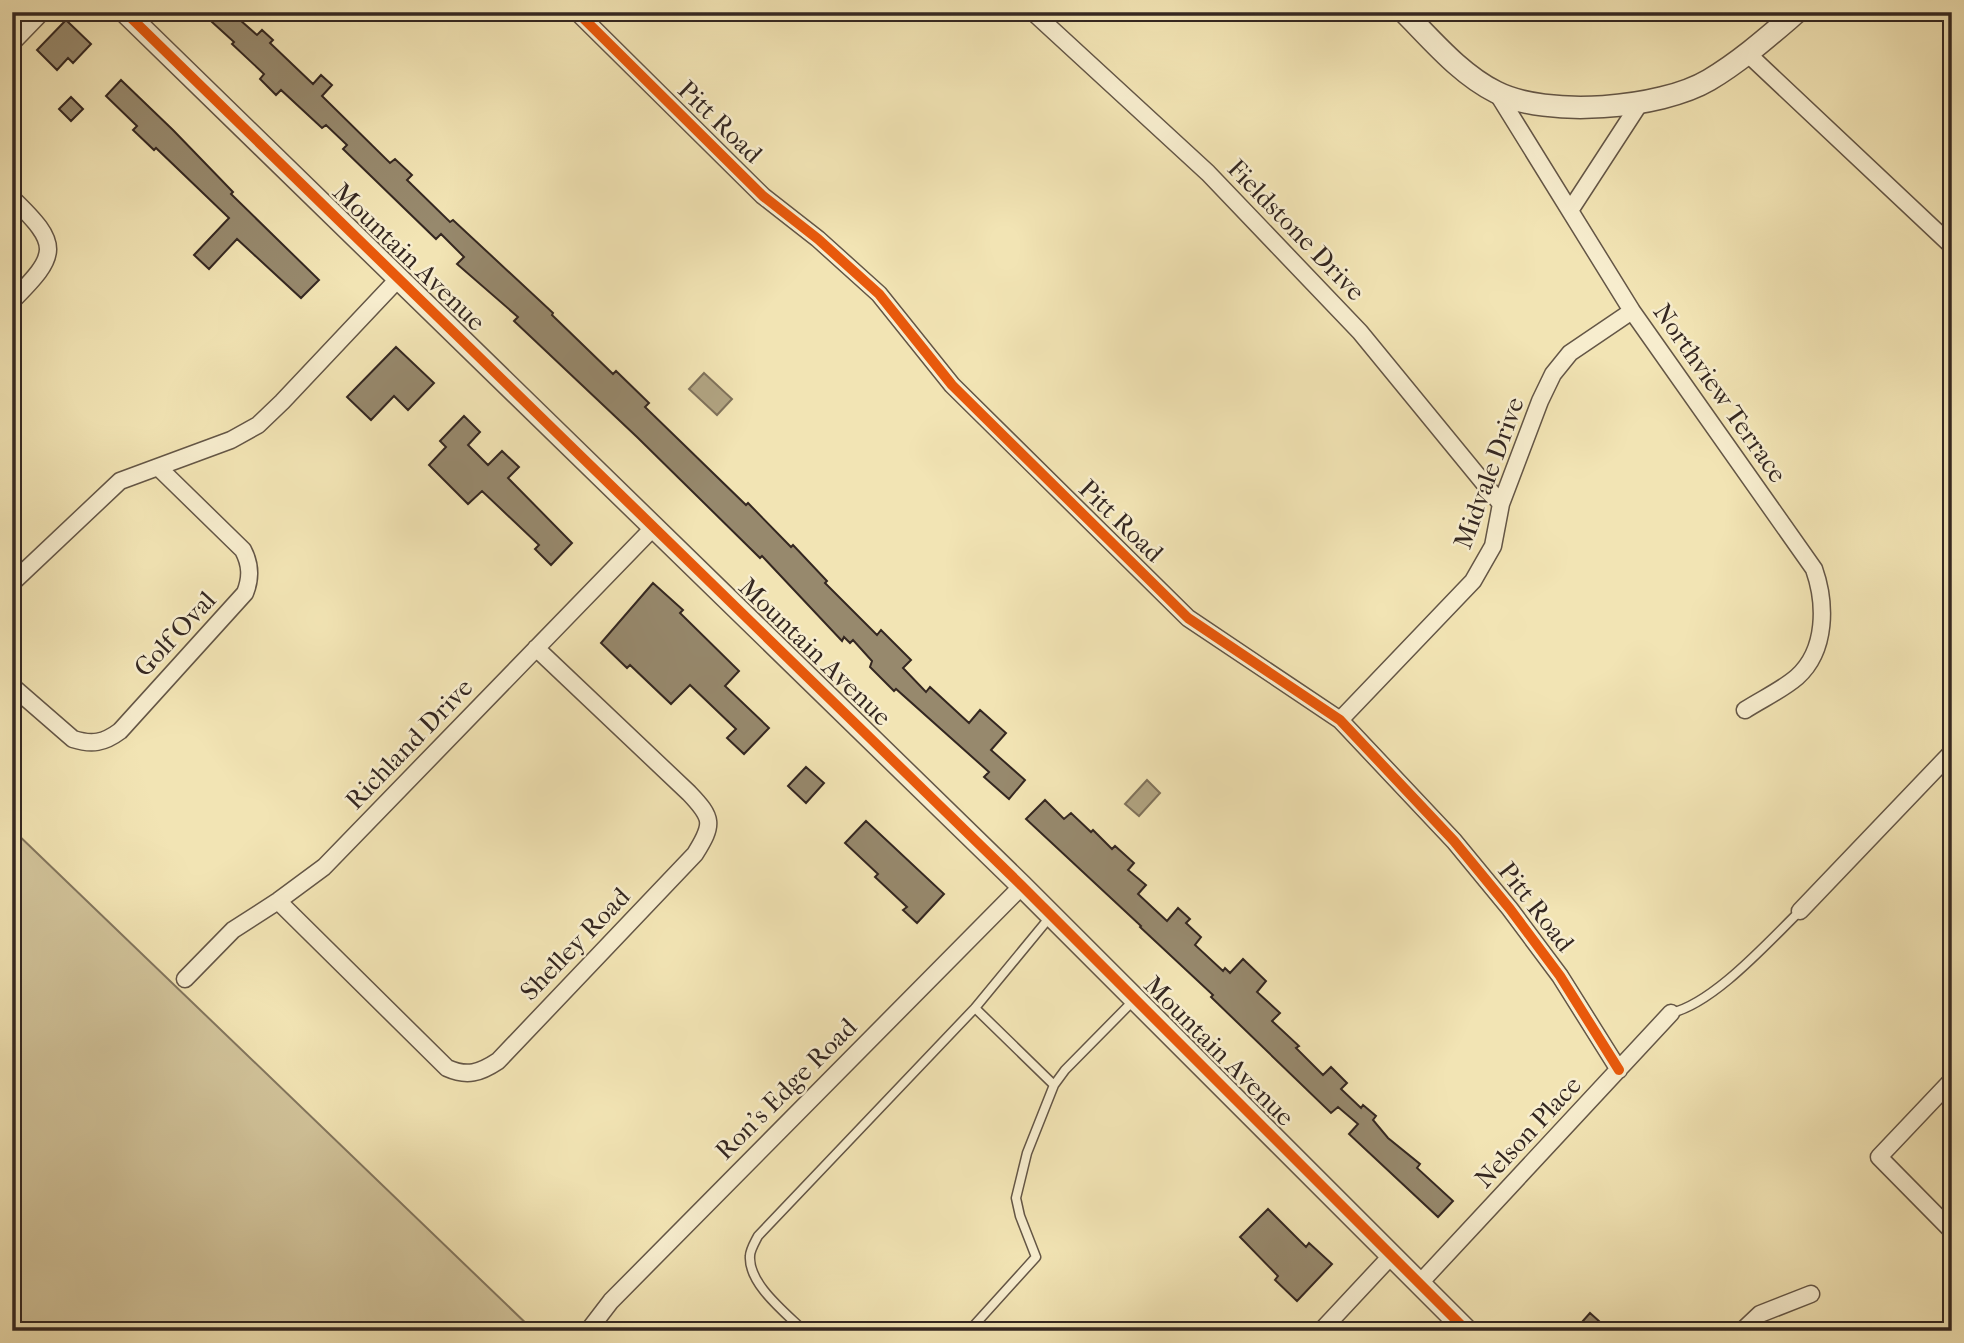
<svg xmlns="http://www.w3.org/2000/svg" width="1964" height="1343" font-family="'IM FELL French Canon',serif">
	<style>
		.green { fill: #d2c49b; stroke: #83765e; stroke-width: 2 }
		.water { fill: #b1a482; stroke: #7f725b; stroke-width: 2 }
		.building { fill: #97896d; stroke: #342721; stroke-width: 2 }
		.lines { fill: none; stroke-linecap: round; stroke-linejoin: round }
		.service-casing { stroke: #645646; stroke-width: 11 }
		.minor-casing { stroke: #645646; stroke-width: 19 }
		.tertiary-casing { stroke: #645646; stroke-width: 24 }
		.service { stroke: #f7edce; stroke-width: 8 }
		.minor { stroke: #f7edce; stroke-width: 16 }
		.tertiary { stroke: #f7edce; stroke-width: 21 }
		.cycleway-casing { stroke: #f7edce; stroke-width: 15 }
		.cycleway { stroke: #e8590c; stroke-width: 10 }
		.labels { text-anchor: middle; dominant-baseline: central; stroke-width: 5; stroke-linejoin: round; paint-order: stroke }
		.street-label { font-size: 26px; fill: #342721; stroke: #f7edce }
	</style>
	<rect width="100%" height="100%" fill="#f2e4b4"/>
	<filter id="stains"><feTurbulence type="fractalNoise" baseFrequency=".00286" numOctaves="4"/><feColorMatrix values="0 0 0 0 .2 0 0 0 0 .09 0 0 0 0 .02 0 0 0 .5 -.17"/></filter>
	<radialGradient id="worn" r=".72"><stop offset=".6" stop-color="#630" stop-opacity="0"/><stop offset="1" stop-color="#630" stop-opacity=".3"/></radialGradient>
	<path class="green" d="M12 829 534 1331H12Z"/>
	<path class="water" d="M704 373 732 399 717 415 689 389Z
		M1147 780 1160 793 1139 816 1125 804Z"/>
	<path class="building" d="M201 12H231L257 35 262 30 273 40 270 43 313 84 321 75 332 85 322 96 390 163 395 159 412 175 407 180 450 222 453 220 553 313 552 315 613 374 616 371 649 403 645 407 746 505 748 503 791 547 793 545 827 581 825 583 877 635 881 630 911 660 903 668 926 692 930 687 969 723 980 710 1006 733 991 750 1025 780 1009 799 984 777 989 772 896 689 894 691 870 667 872 661 853 640 850 643 844 637 842 641 762 556 760 558 637 437 514 321 518 317 457 264 464 257 441 234 436 239 343 149 347 145 326 125 322 128 281 90 276 95 260 79 264 74 232 44 234 42Z
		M66 20 91 44 73 63 68 58 57 70 37 50Z
		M121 80 173 130 233 192 231 194 319 280 301 298 237 239 209 269 194 255 229 218 156 148 154 150 133 130 137 126 106 96Z
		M71 97 83 109 71 121 59 109Z
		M396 347 434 383 408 410 394 396 371 420 347 397Z
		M464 416 480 432 468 445 488 465 502 451 519 467 508 478 572 543 551 565 535 549 539 545 482 491 468 504 429 465 446 447 440 441Z
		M653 583 683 610 680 613 739 671 725 686 769 728 744 754 727 738 736 729 690 685 671 704 630 665 627 668 601 643Z
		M806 767 824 783 806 803 788 786Z
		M1045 800 1064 819 1071 813 1091 832 1093 830 1112 849 1115 846 1134 863 1128 870 1146 885 1138 894 1167 921 1178 908 1190 919 1186 923 1201 937 1195 945 1223 971 1225 968 1230 973 1243 959 1266 981 1257 992 1280 1013 1272 1021 1299 1046 1296 1048 1323 1075 1331 1067 1347 1083 1341 1089 1361 1108 1363 1105 1376 1116 1373 1120 1388 1138 1420 1164 1417 1168 1453 1201 1438 1217 1349 1134 1358 1124 1338 1107 1331 1113 1211 997 1213 995 1140 927 1141 926 1026 819Z
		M866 821 944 894 917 923 903 910 907 907 875 877 878 874 845 843Z
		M1268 1209 1306 1247 1309 1243 1332 1264 1297 1301 1275 1280 1278 1276 1240 1237Z
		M1590 1313 1610 1331H1574Z"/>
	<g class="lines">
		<g class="service-casing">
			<path id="service" d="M975 1008 1054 1085
				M1671 1013C1714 1003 1768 942 1800 911
				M804 1331C786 1313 748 1284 750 1256 750 1250 755 1242 758 1236L975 1008 1050 917
				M969 1331 1036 1257 1020 1216 1016 1198 1027 1153 1054 1085 1065 1070 1135 999"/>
		</g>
		<g class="minor-casing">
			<path id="minor" d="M577 12 763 196 818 239 879 294 952 385 1188 618 1340 720 1454 841 1510 909 1560 976 1619 1070
				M1033 12 1208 173 1360 332 1501 504
				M12 43 42 12
				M1748 54 1952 246
				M1497 93 1632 311 1814 569C1826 603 1827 650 1797 677 1782 690 1762 699 1745 710
				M12 198C61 245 59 254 12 301
				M1571 209 1640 103
				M12 583 120 481 231 440 258 425 282 402 399 278
				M12 686 73 739C92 745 104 743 120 731L245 593C251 578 251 565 243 550L159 468
				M1340 720 1473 581 1493 546 1501 504 1540 401 1553 374 1570 353 1632 311
				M278 901 447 1068C467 1077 480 1073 498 1061L695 854C714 824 713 818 689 793L536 648
				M1800 911 1952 752
				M185 979 233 930 278 901 324 867 654 527
				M1952 1080 1879 1157 1952 1231
				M1419 1284 1671 1013
				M588 1331 611 1301 1022 886
				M1321 1331 1391 1256
				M1742 1331 1760 1314 1811 1294"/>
		</g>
		<g class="tertiary-casing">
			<path id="tertiary" d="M125 12 1022 886 1467 1331
				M1404 12C1432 40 1460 74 1496 92 1547 118 1660 109 1709 80 1741 61 1769 36 1797 12"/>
		</g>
		<use href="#service" class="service"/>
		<use href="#minor" class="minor"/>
		<use href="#tertiary" class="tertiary"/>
		<g class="cycleway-casing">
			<path id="cycleway" d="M125 12 1022 886 1467 1331
				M577 12 763 196 818 239 879 294 952 385 1188 618 1340 720 1454 841 1510 909 1560 976 1619 1070"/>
		</g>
		<use href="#cycleway" class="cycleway"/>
	</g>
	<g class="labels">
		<g class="street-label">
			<text transform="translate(720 122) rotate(44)">Pitt Road</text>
			<text transform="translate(1296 230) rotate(46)">Fieldstone Drive</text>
			<text transform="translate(409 257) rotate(44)">Mountain Avenue</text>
			<text transform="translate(1720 393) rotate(55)">Northview Terrace</text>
			<text transform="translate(1489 473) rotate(-70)">Midvale Drive</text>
			<text transform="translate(1121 521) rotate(44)">Pitt Road</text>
			<text transform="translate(175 634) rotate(-47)">Golf Oval</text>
			<text transform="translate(815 652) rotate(44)">Mountain Avenue</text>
			<text transform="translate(409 744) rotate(-46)">Richland Drive</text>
			<text transform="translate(1536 907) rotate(52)">Pitt Road</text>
			<text transform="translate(575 944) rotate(-46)">Shelley Road</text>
			<text transform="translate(1219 1051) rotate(45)">Mountain Avenue</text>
			<text transform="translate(786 1089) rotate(-45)">Ron's Edge Road</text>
			<text transform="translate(1528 1132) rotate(-47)">Nelson Place</text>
		</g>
	</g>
	<rect width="1964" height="1343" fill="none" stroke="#f2e4b4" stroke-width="42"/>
	<rect x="14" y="14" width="1936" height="1315" fill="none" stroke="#342721" stroke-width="3.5"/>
	<rect x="21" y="21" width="1922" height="1301" fill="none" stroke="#342721" stroke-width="2"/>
	<rect width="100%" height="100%" filter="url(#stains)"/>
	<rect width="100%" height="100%" fill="url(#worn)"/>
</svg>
